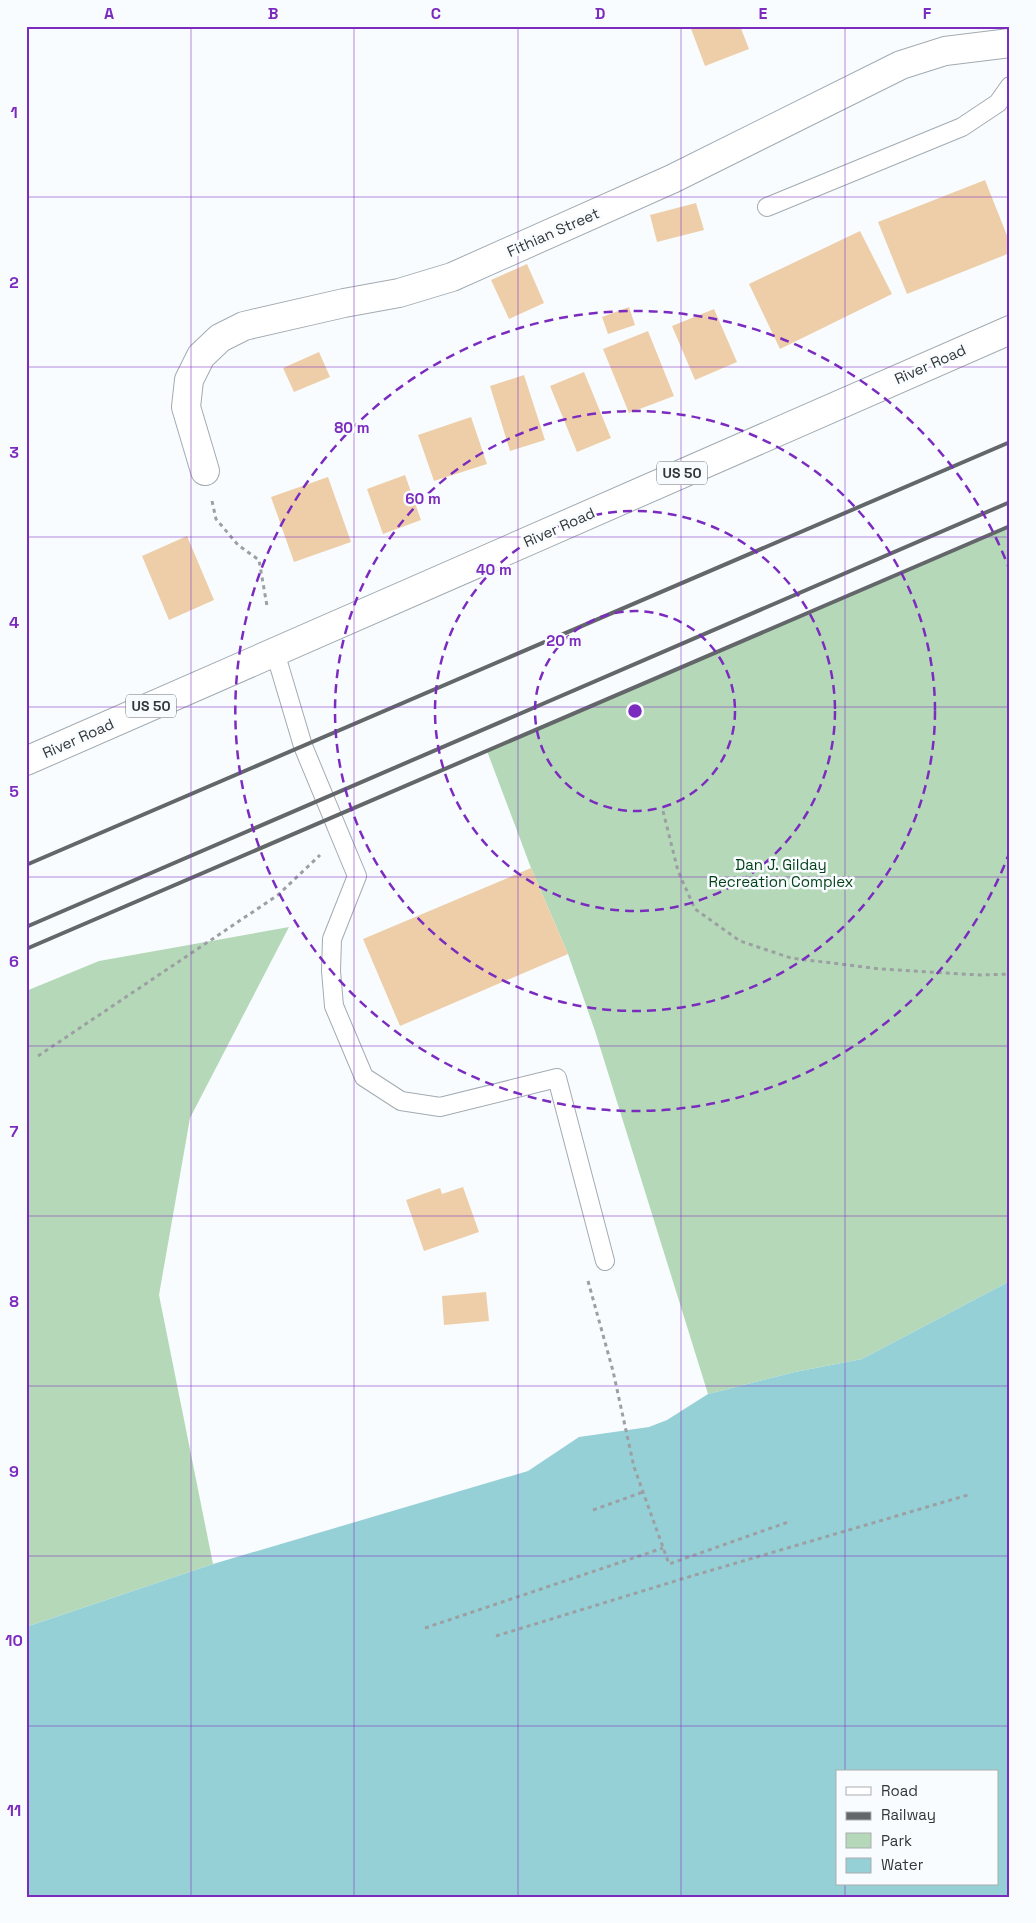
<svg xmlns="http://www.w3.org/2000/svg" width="1036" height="1923" font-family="'Space Grotesk',sans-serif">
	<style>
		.green { fill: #b5d9b8 }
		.water { fill: #95d0d7; fill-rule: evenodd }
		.building { fill: #eecea8 }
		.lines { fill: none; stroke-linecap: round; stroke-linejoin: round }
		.service-casing { stroke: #a2abb2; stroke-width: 20 }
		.minor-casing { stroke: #a2abb2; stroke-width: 30 }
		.primary-casing { stroke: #a2abb2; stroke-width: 30 }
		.path { stroke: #9ca0a3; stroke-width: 3; stroke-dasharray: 4 4; stroke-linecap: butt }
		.service { stroke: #fff; stroke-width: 18 }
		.minor { stroke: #fff; stroke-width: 28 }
		.primary { stroke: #fff; stroke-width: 28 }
		.rail { stroke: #63676a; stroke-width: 4 }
		.grid { fill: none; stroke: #7b2cbf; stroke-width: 1; stroke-opacity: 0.55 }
		.ring { fill: none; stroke: #7b2cbf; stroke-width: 2.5; stroke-dasharray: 9 6 }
		.labels { text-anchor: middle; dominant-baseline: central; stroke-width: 5; stroke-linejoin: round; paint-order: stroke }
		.shield { fill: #f8fcff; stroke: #6e7275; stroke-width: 1 }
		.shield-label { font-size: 14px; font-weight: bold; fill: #33373a }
		.street-label { font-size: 15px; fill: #33373a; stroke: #f8fcff }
		.park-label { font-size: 15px; fill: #033f15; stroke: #f8fcff }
		.centre { fill: #7b2cbf; stroke: #f8fcff; stroke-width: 2.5 }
		.ring-label { font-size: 15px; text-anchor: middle; font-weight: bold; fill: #7b2cbf; stroke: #f8fcff; stroke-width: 5; stroke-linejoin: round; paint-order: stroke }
		.neatline { fill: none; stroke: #7b2cbf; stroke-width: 2 }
		.grid-label { font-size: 16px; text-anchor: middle; font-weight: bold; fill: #7b2cbf }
	</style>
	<rect width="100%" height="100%" fill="#f8fcff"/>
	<path class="green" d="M1010 526V1281L862 1359 795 1372 708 1394 595 1031 568 954 531 868 487 751Z
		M289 927 190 1118 159 1295 213 1564 26 1627V991L99 961Z"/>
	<path class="water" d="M1010 1281V1897H26V1627L213 1564 528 1471 579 1437 649 1427 667 1420 708 1394 795 1372 862 1359ZM837 1772H997V1884H837Z"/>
	<path class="building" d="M690 26H740L749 49 705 66Z
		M985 180 1010 243V253L907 294 878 222Z
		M696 203 704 230 657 242 650 215Z
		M860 231 892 294 780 349 749 284Z
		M527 264 544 303 509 319 491 280Z
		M629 307 635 325 608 334 602 317Z
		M714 309 737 362 695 380 672 326Z
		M648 331 674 396 629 413 603 349Z
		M319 352 330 377 294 392 283 368Z
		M584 372 611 438 577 452 550 386Z
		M524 375 545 440 510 451 490 386Z
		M471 417 487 464 434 481 418 435Z
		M405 475 421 520 383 534 367 489Z
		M328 477 351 542 294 562 271 497Z
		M187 536 214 600 169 620 142 556Z
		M531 868 568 954 400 1026 363 939Z
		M463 1187 479 1232 424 1251 406 1200 440 1188 442 1194Z
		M486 1292 489 1321 444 1325 442 1296Z"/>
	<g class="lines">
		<g class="service-casing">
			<path id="service" d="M767 207 962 127 998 103 1010 86
				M275 652 303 746 357 876 332 939 331 971 334 1006 364 1077 401 1101 440 1107 557 1078 605 1261"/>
		</g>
		<g class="minor-casing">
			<path id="minor" d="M205 471 186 407 189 380 201 356 220 338 244 326 344 303 399 293 452 277 672 179 901 65 945 51 1010 43"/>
		</g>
		<g class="primary-casing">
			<path id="primary" d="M26 761 1010 330"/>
		</g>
		<path class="path" d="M212 501 216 519 238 545 259 560 267 606
			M663 811 678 871 695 909 740 941 791 958 880 969 980 975 1010 974
			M38 1056 278 895 320 855
			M588 1281 613 1371 634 1467 669 1564 791 1521
			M593 1510 643 1492
			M425 1628 663 1548
			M496 1636 685 1578 968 1495"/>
		<use href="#service" class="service"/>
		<use href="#minor" class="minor"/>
		<use href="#primary" class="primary"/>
		<path class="rail" d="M26 865 1010 442
			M26 927 1010 502
			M26 949 1010 526"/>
	</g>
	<path class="grid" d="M191 26V1897M354 26V1897M518 26V1897M681 26V1897M845 26V1772M26 197H1010M26 367H1010M26 537H1010M26 707H1010M26 877H1010M26 1046H1010M26 1216H1010M26 1386H1010M26 1556H1010M26 1726H1010M845 1884V1897"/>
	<g class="ring">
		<circle cx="635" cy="711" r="100"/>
		<circle cx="635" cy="711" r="200"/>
		<circle cx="635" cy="711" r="300"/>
		<path d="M1010 851A400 400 0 1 1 1010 571"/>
	</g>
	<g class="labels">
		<g class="shield">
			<rect x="657" y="461.5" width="50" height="23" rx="4"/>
			<rect x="126" y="694.5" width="50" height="23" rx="4"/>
		</g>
		<g class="shield-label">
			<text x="682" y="473">US 50</text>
			<text x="151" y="706">US 50</text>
		</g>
		<g class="street-label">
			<text transform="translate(553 232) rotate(-24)">Fithian Street</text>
			<text transform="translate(930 364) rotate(-24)">River Road</text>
			<text transform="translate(559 527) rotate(-24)">River Road</text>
			<text transform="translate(78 738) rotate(-24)">River Road</text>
		</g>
		<g class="park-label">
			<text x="781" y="864">Dan J. Gilday<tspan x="781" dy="17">Recreation Complex</tspan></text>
		</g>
	</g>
	<circle cx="635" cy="711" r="8" class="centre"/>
	<g class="ring-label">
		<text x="352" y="433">80 m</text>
		<text x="423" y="504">60 m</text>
		<text x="494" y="575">40 m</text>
		<text x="564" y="646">20 m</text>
	</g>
	<rect width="1036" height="1923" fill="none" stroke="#f8fcff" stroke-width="55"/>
	<rect x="836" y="1770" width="162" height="115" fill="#f8fcff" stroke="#a9adb0"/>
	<rect x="846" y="1787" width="25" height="8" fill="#ffffff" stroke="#a9adb0"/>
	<text x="881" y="1796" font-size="15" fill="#33373a">Road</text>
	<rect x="846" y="1812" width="25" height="8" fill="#63676a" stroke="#a9adb0"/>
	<text x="881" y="1820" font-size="15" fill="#33373a">Railway</text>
	<rect x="846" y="1833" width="25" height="15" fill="#b5d9b8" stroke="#a9adb0"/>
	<text x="881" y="1846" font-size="15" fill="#33373a">Park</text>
	<rect x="846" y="1858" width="25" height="15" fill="#95d0d7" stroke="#a9adb0"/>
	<text x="881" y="1870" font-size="15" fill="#33373a">Water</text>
	<rect x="28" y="28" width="980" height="1868" class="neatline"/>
	<g class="grid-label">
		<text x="109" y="19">A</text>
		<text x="273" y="19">B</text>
		<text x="436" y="19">C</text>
		<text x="600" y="19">D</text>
		<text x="763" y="19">E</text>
		<text x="927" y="19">F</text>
		<text x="14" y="118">1</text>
		<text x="14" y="288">2</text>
		<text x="14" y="458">3</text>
		<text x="14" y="628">4</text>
		<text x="14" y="797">5</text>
		<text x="14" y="967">6</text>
		<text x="14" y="1137">7</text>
		<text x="14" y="1307">8</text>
		<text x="14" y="1477">9</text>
		<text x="14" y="1646">10</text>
		<text x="14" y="1816">11</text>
	</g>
</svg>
